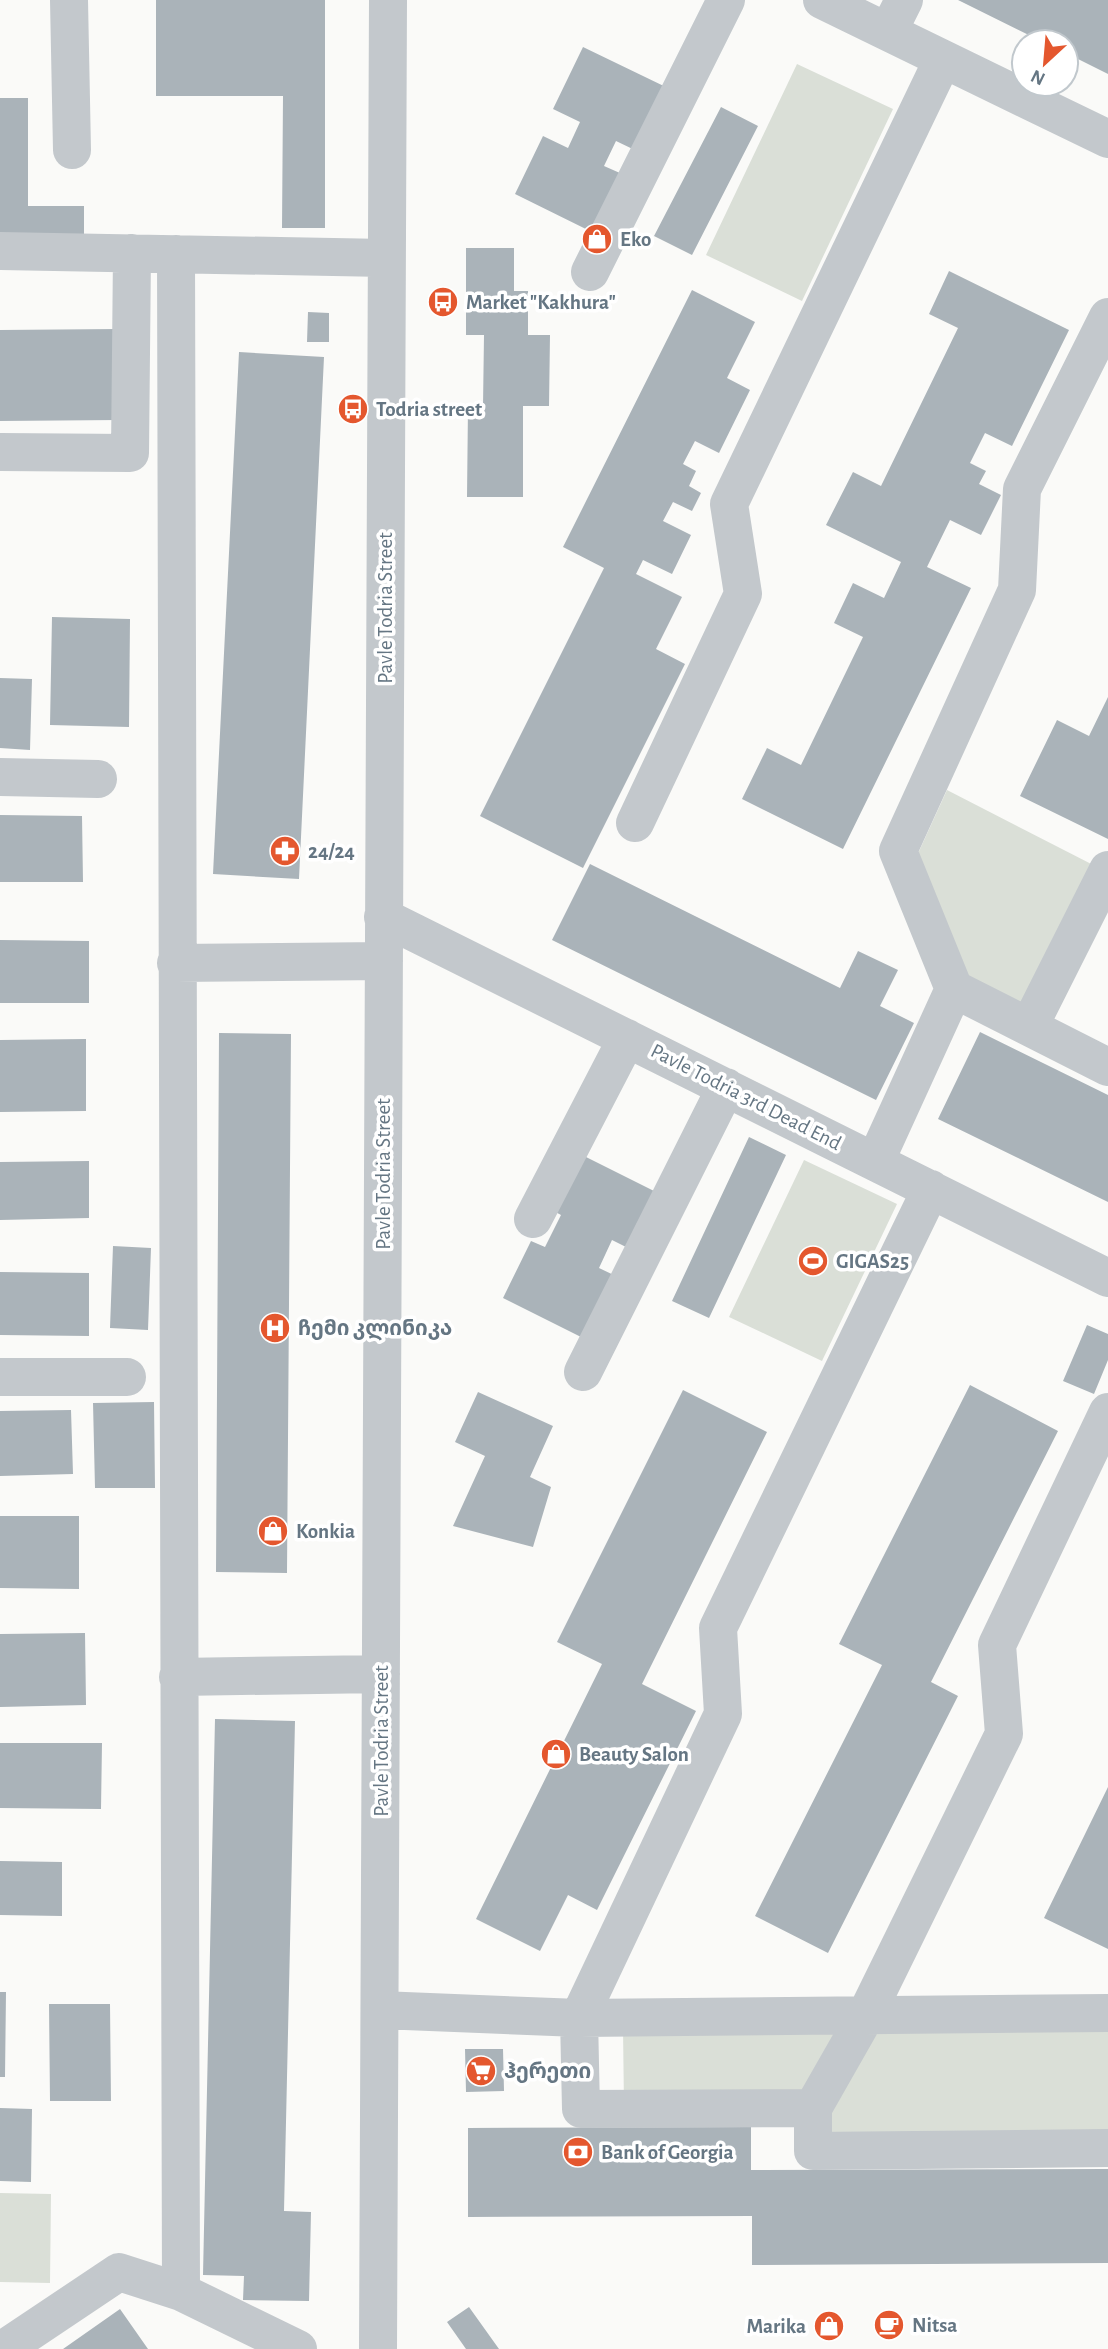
<svg xmlns="http://www.w3.org/2000/svg" width="1108" height="2349" font-family="'Alegreya Sans','Noto Sans Georgian',sans-serif">
	<style>
		.green { fill: #dadfd7 }
		.building { fill: #aab3b9 }
		.lines { fill: none; stroke-linecap: round; stroke-linejoin: round }
		.minor { stroke: #c3c8cc; stroke-width: 38 }
		.labels { text-anchor: middle; dominant-baseline: central; stroke-width: 7; stroke-linejoin: round; paint-order: stroke }
		.poi-label { font-size: 21px; font-weight: bold; fill: #657683; stroke: #fff; text-anchor: start }
		.street-label { font-size: 21px; fill: #657683; stroke: #fff }
	</style>
	<rect width="100%" height="100%" fill="#fafaf8"/>
	<path class="green" d="M797 64 893 109 802 301 706 255Z
		M947 790 1103 870 1030 1015 964 982 915 860Z
		M804 1160 897 1204 822 1361 729 1317Z
		M1108 2024V2139L822 2142V2105L624 2107 623 2028Z
		M0 2193 51 2194 50 2283 0 2282Z"/>
	<path class="building" d="M156 0H325V228H282L283 96H156Z
		M958 0H1108V74L1066 53V42H1043Z
		M583 47 672 90 641 153 616 141 604 166 629 177 600 236 515 194 543 136 568 148 580 122 553 109Z
		M0 98H28V206H84V236H0Z
		M721 107 758 126 692 255 654 236Z
		M466 248H514V291H528V335H550L549 406H523V497H467L468 406H483L484 335H466Z
		M949 271 1069 330 1012 446 985 433 970 463 986 471 979 484 1001 495 981 535 950 520 927 567 971 588 843 849 742 799 767 748 801 765 863 637 834 623 853 583 884 598 901 562 826 525 853 472 881 486 958 328 929 314Z
		M692 290 755 322 727 378 750 390 719 453 695 441 683 464 696 471 689 486 701 493 692 511 673 502 663 521 691 535 672 574 643 560 636 574 682 597 656 649 685 664 583 868 480 816 604 568 563 547Z
		M308 312 329 313V342H307Z
		M118 329 119 420 0 421V330Z
		M239 352 324 357 299 879 213 874Z
		M52 617 130 619 129 727 50 725Z
		M0 678 32 679 30 750 0 748Z
		M1108 697V839L1020 796 1057 720 1089 736Z
		M0 815 82 816 83 882H0Z
		M590 864 840 988 858 951 898 970 880 1006 914 1023 876 1100 552 940Z
		M0 940 89 941V1003H0Z
		M980 1032 1108 1095V1202L938 1119Z
		M219 1033 291 1034 287 1573 216 1572Z
		M86 1039V1111L0 1112V1040Z
		M749 1137 786 1155 709 1318 672 1301Z
		M576 1152 660 1194 632 1250 612 1240 599 1268 620 1278 589 1341 503 1298 531 1241 545 1247 561 1215 548 1208Z
		M89 1161V1218L0 1220V1162Z
		M113 1246 151 1248 148 1330 110 1328Z
		M0 1272 89 1273V1336L0 1335Z
		M1087 1325 1108 1334V1360L1094 1394 1063 1381Z
		M970 1385 1058 1431 931 1682 958 1696 828 1953 755 1916 882 1665 839 1644Z
		M683 1390 767 1432 642 1684 696 1711 597 1910 568 1895 540 1951 476 1919 602 1664 557 1642Z
		M478 1392 553 1426 530 1477 551 1487 533 1547 453 1526 485 1456 455 1442Z
		M154 1402 155 1488H95L93 1403Z
		M71 1410 73 1474 0 1476V1411Z
		M0 1516H79V1589L0 1588Z
		M85 1633 86 1705 0 1707V1634Z
		M215 1719 295 1721 284 2211 311 2212 309 2301 243 2300 244 2276 203 2275Z
		M0 1743H102L101 1809 0 1808Z
		M1108 1787V1949L1044 1918Z
		M0 1861 62 1862V1916L0 1915Z
		M0 1992H6L5 2077H0Z
		M49 2004H110L111 2101H50Z
		M465 2049H503L504 2091 466 2092Z
		M0 2108 32 2109 31 2182 0 2181Z
		M751 2127V2170L1108 2169V2263L752 2265V2216L468 2217V2128Z
		M469 2307 499 2349H466L447 2322Z
		M120 2309 148 2349H63Z"/>
	<g class="lines">
		<path class="minor" d="M69 0 72 150
			M822 0 1108 139
			M888 32 904 0
			M0 251 386 258
			M176 254 181 2292
			M590 272 726 0
			M0 452 130 453 132 253
			M0 777 98 779
			M635 823 743 594 729 504 943 59
			M383 917 1108 1278
			M176 963 384 961
			M954 989 1108 1067
			M1029 1027 1108 870
			M875 1162 954 989 898 851 1017 590 1022 489 1108 317
			M931 1189 718 1628 723 1714 579 2018 581 2109 813 2108V2151L1108 2148
			M533 1219 627 1038
			M583 1372 726 1087
			M0 1377H127
			M178 1677 381 1674
			M380 2010 579 2018 1108 2013
			M813 2108 866 2015 1004 1734 997 1645 1108 1412
			M4 2349 119 2272 181 2292 298 2349
			M378 2349 388 0"/>
	</g>
	<defs>
		<g id="shop-disc" transform="scale(1.575)"><circle r="9.5" fill="#e4572e" stroke="#fff"/><path d="M-5-2.5h2.3a2.7 3.5 0 0 1 5.4 0H5L5.5 6h-11ZM-1.5-2.5h3a1.5 2.3 0 0 0-3 0Z" fill="#fff"/></g>
		<g id="bus-disc" transform="scale(1.575)"><circle r="9.5" fill="#e4572e" stroke="#fff"/><path d="M-5-6H5V4H4V6H2V4H-2V6H-4V4H-5ZM-3.5-4V0h7V-4ZM-3.5 1.2v1.5H-2V1.2ZM2 1.2v1.5H3.5V1.2Z" fill="#fff"/></g>
		<g id="pharmacy-disc" transform="scale(1.575)"><circle r="9.5" fill="#e4572e" stroke="#fff"/><path d="M-2-6h4v4h4v4h-4v4h-4v-4h-4v-4h4Z" fill="#fff"/></g>
		<g id="stadium-disc" transform="scale(1.575)"><circle r="9.5" fill="#e4572e" stroke="#fff"/><path d="M0-5a6.5 5 0 1 0 0 10a6.5 5 0 1 0 0-10ZM-3.5-1.8h7v3.6h-7Z" fill="#fff"/></g>
		<g id="hospital-disc" transform="scale(1.575)"><circle r="9.5" fill="#e4572e" stroke="#fff"/><path d="M-5-5h3v3.5h4V-5h3V5h-3V1.5h-4V5h-3Z" fill="#fff"/></g>
		<g id="supermarket-disc" transform="scale(1.575)"><circle r="9.5" fill="#e4572e" stroke="#fff"/><path d="M-6-5.5h2.5l.6 2H6L4.5 2H-2.5L-4.4-4H-6ZM-1.5 3.2a1.3 1.3 0 1 0 .1 0ZM3 3.2a1.3 1.3 0 1 0 .1 0Z" fill="#fff"/></g>
		<g id="bank-disc" transform="scale(1.575)"><circle r="9.5" fill="#e4572e" stroke="#fff"/><path d="M-6-4H6V4H-6ZM0-2.3a2.3 2.3 0 1 0 0 4.6a2.3 2.3 0 1 0 0-4.6Z" fill="#fff"/></g>
		<g id="cafe-disc" transform="scale(1.575)"><circle r="9.5" fill="#e4572e" stroke="#fff"/><path d="M-5.5-4.5H6V0H3Q3 3.5 0 3.5H-2.5Q-5.5 3.5-5.5 0ZM3-3.2v2h1.7v-2ZM-6 4.5H4V6H-6Z" fill="#fff"/></g>
	</defs>
	<g fill-rule="evenodd">
		<use href="#shop-disc" x="597" y="239"/>
		<use href="#bus-disc" x="443" y="302"/>
		<use href="#bus-disc" x="353" y="409"/>
		<use href="#pharmacy-disc" x="285" y="851"/>
		<use href="#stadium-disc" x="813" y="1261"/>
		<use href="#hospital-disc" x="275" y="1328"/>
		<use href="#shop-disc" x="273" y="1531"/>
		<use href="#shop-disc" x="556" y="1754"/>
		<use href="#supermarket-disc" x="481" y="2071"/>
		<use href="#bank-disc" x="578" y="2152"/>
		<use href="#cafe-disc" x="889" y="2325"/>
		<use href="#shop-disc" x="829" y="2326"/>
	</g>
	<g class="labels">
		<g class="poi-label">
			<text x="620" y="239">Eko</text>
			<text x="466" y="302">Market "Kakhura"</text>
			<text x="376" y="409">Todria street</text>
			<text x="308" y="851">24/24</text>
			<text x="836" y="1261">GIGAS25</text>
			<text x="298" y="1328">ჩემი კლინიკა</text>
			<text x="296" y="1531">Konkia</text>
			<text x="579" y="1754">Beauty Salon</text>
			<text x="504" y="2071">ჰერეთი</text>
			<text x="601" y="2152">Bank of Georgia</text>
			<text x="912" y="2325">Nitsa</text>
			<text x="806" y="2326" text-anchor="end">Marika</text>
		</g>
		<g class="street-label">
			<text transform="translate(385 608) rotate(-90)">Pavle Todria Street</text>
			<text transform="translate(746 1097) rotate(27)">Pavle Todria 3rd Dead End</text>
			<text transform="translate(383 1174) rotate(-90)">Pavle Todria Street</text>
			<text transform="translate(381 1741) rotate(-90)">Pavle Todria Street</text>
		</g>
	</g>
	<g transform="translate(1045 63) rotate(206)"><circle r="33" fill="#ffffff" stroke="#c1c8cd" stroke-width="2"/>
	<path d="M0-5L12 26L0 18L-12 26Z" fill="#e4572e"/>
	<text y="-10" font-size="19" font-weight="bold" text-anchor="middle" fill="#657683">N</text>
	</g>
</svg>
